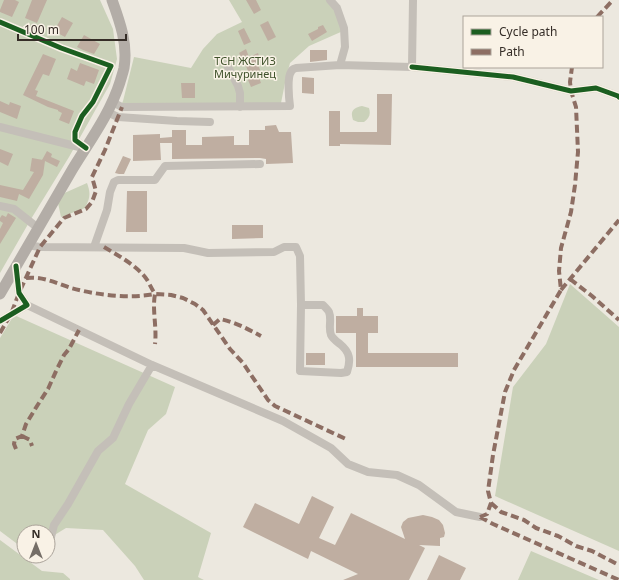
<svg xmlns="http://www.w3.org/2000/svg" width="619" height="580" font-family="'Noto Sans',sans-serif">
	<style>
		.green { fill: #cad1b9 }
		.building { fill: #bfaea1 }
		.lines { fill: none; stroke-linecap: round; stroke-linejoin: round }
		.minor { stroke: #c4bfb8; stroke-width: 8 }
		.major { stroke: #b3ada7; stroke-width: 11 }
		.quiet { stroke: #8d6e63; stroke-width: 4; stroke-dasharray: 8 4; stroke-linecap: butt }
		.cycleway-casing { stroke: #f9f2e6; stroke-width: 8 }
		.cycleway { stroke: #1b5e20; stroke-width: 5 }
		.labels { text-anchor: middle; dominant-baseline: central; stroke-width: 3; stroke-linejoin: round; paint-order: stroke }
		.park-label { font-size: 11px; fill: #3f522b; stroke: #f9f2e6 }
	</style>
	<rect width="100%" height="100%" fill="#ece8df"/>
	<path class="green" d="M0 0H100L113 29 117 59 110 84 69 157 31 219 0 273Z
		M229 0H328L336 9 343 31 309 46 290 63 286 78 280 108 119 110 123 101 134 57 191 68 203 49 217 34 242 22Z
		M362 106 369 108C371 115 369 118 364 122H358L353 120C350 111 353 108 362 106Z
		M87 183C91 194 90 198 85 208L61 217 58 203 60 195Z
		M570 284 619 327V551L495 496 513 387 546 344Z
		M14 315 175 387 166 414 148 430 125 484 211 533 198 577 204 580H144L135 566 103 530 66 528 48 539V532H24V549L0 531V338Z
		M0 540 42 571 63 573 70 579V580H0Z
		M531 551 599 580H518Z"/>
	<path class="building" d="M4 0H15L19 2 12 17 0 12V10Z
		M32 0H47L37 23 25 18Z
		M246 0H256L261 10 254 14Z
		M62 17 73 23 65 37 54 31Z
		M268 21 276 37 268 41 260 25Z
		M323 25 327 32 312 41 308 34 318 29V27Z
		M244 28 251 42 244 45 238 31Z
		M84 35 100 44 94 54 83 50 77 47Z
		M246 49 249 57 258 53 260 59 257 61 260 70 257 72 261 83 251 87 248 80 251 78 243 59H242L239 53Z
		M310 50H327V60L310 62Z
		M43 54 56 59 49 76 43 74 35 90 38 91 36 96 74 111 69 124 59 120 62 113 58 111V110L48 107 23 95Z
		M80 63 99 70 94 84 86 81 84 86 67 79 71 68 77 71Z
		M302 77 314 78V94L302 93Z
		M181 83H195V98H182Z
		M377 94H392L391 145 340 144V146H329V111H340V132H377Z
		M0 101 9 105 10 102 21 106 17 119 0 112Z
		M276 125 279 132H291L293 163 266 164V159L260 158 172 159V143H160L161 160 133 161V135L160 134V138L172 137V130H186V145H202V137L234 136V145H249V130H265V126Z
		M0 149 13 154 8 166 0 162Z
		M47 151 52 154 51 157 60 161 57 167 45 161 43 175 29 199 19 194 17 201 0 197V185L23 190 34 172 30 171 32 158 43 160H42Z
		M123 156 131 159 124 174H119L115 173Z
		M127 191H147V232H126Z
		M8 213 16 218 0 244V229L3 223 0 221V218L2 215 6 217Z
		M232 225H263V238L232 239Z
		M357 308H363V316H378V333H368V353H458V367H356V333H336V316H357Z
		M306 353H325V365H306Z
		M312 496 334 507 319 538 335 545 351 513 405 539 401 527 403 522 408 518 423 515 432 517 439 520 443 525 445 533 444 537 440 538V546L419 545 425 548 409 580H343L358 574 311 551 308 559 243 527 255 503 299 524Z
		M439 555 466 568 460 580H427Z"/>
	<g class="lines">
		<path class="minor" d="M330 0 337 8 344 28 345 47 340 65
			M0 22 61 48 111 66 93 102 82 116 75 132V140L86 148
			M227 65 238 86 240 93V107
			M412 67 513 77 571 91 596 88 618 96 619 97
			M112 102 122 107 290 106C289 99 287 77 291 72 292 69 294 69 296 68L340 65 412 67 413 0
			M107 112 118 117 177 121 210 122
			M0 127 83 148
			M0 206 14 209 38 228
			M29 244 33 246 40 247 184 248 208 253 274 252 284 247H296L300 256 301 305H323C325 307 328 310 329 312 332 319 328 328 331 335 333 339 336 341 340 344 350 352 351 360 347 372L341 373 300 371 301 305
			M94 247 107 210 110 192 114 182 118 180H155L165 166 260 164
			M16 266 19 293 27 305
			M27 305 152 365 283 421 331 448 348 464 368 472 397 475 419 485 456 512 480 517
			M0 321 27 305
			M48 540 51 537 54 525 68 504 98 451 113 438 129 404 152 365"/>
		<path class="major" d="M0 294C24 252 48 211 72 170 89 142 110 114 120 82 121 78 123 73 124 68 128 44 120 22 112 0"/>
		<path class="quiet" d="M597 17 613 0
			M104 247C119 256 134 264 145 277 149 282 151 288 155 294L171 295 183 298 195 304 203 310 230 349 243 363 268 400 275 406 348 440
			M26 278C42 276 56 283 71 288 97 295 129 299 155 294 152 310 157 327 155 344
			M570 279 592 296 619 320
			M561 290 619 220
			M213 325 220 319C235 322 248 329 261 336
			M0 333 11 314 19 293 40 247 64 218 86 209 92 202 96 191 92 177 105 150 122 107
			M22 436 30 440 32 446
			M16 449 14 444 15 439 22 436 26 424 37 406 48 389 57 369 64 355 69 349 79 330
			M491 503 501 512 524 520 536 528 558 536 576 546 592 551 617 564
			M480 517 487 514 491 503 488 491 493 455 505 392 514 370 561 290 559 271 561 248 571 212 575 185 578 152 576 107 571 91 570 82 572 67
			M480 517 493 524 619 580"/>
		<g class="cycleway-casing">
			<path id="cycleway" d="M0 22 61 48 111 66 93 102 82 116 75 132V140L86 148
				M412 67 513 77 571 91 596 88 618 96 619 97
				M0 321 27 305 19 293 16 266"/>
		</g>
		<use href="#cycleway" class="cycleway"/>
	</g>
	<g class="labels">
		<g class="park-label">
			<text x="245" y="60">ТСН ЖСТИЗ<tspan x="245" dy="13">Мичуринец</tspan></text>
		</g>
	</g>
	<rect x="463" y="16" width="140" height="52" fill="#f9f2e6" stroke="#aba39a"/>
	<rect x="471" y="29" width="20" height="6" fill="#1b5e20" stroke="#aba39a"/>
	<text x="499" y="36" font-size="12" fill="#352d27">Cycle path</text>
	<rect x="471" y="49" width="20" height="6" fill="#8d6e63" stroke="#aba39a"/>
	<text x="499" y="56" font-size="12" fill="#352d27">Path</text>
	<g transform="translate(36 544)"><circle r="19" fill="#f9f2e6" stroke="#aba39a"/>
	<path d="M0-3L7 15L0 10L-7 15Z" fill="#756e67"/>
	<text y="-6" font-size="11" font-weight="bold" text-anchor="middle" fill="#352d27">N</text>
	</g>
	<path d="M18 34v6h108v-6" fill="none" stroke="#352d27" stroke-width="2"/>
	<text x="24" y="34" font-size="12" fill="#352d27" stroke="#f9f2e6" stroke-width="3" paint-order="stroke">100 m</text>
</svg>
